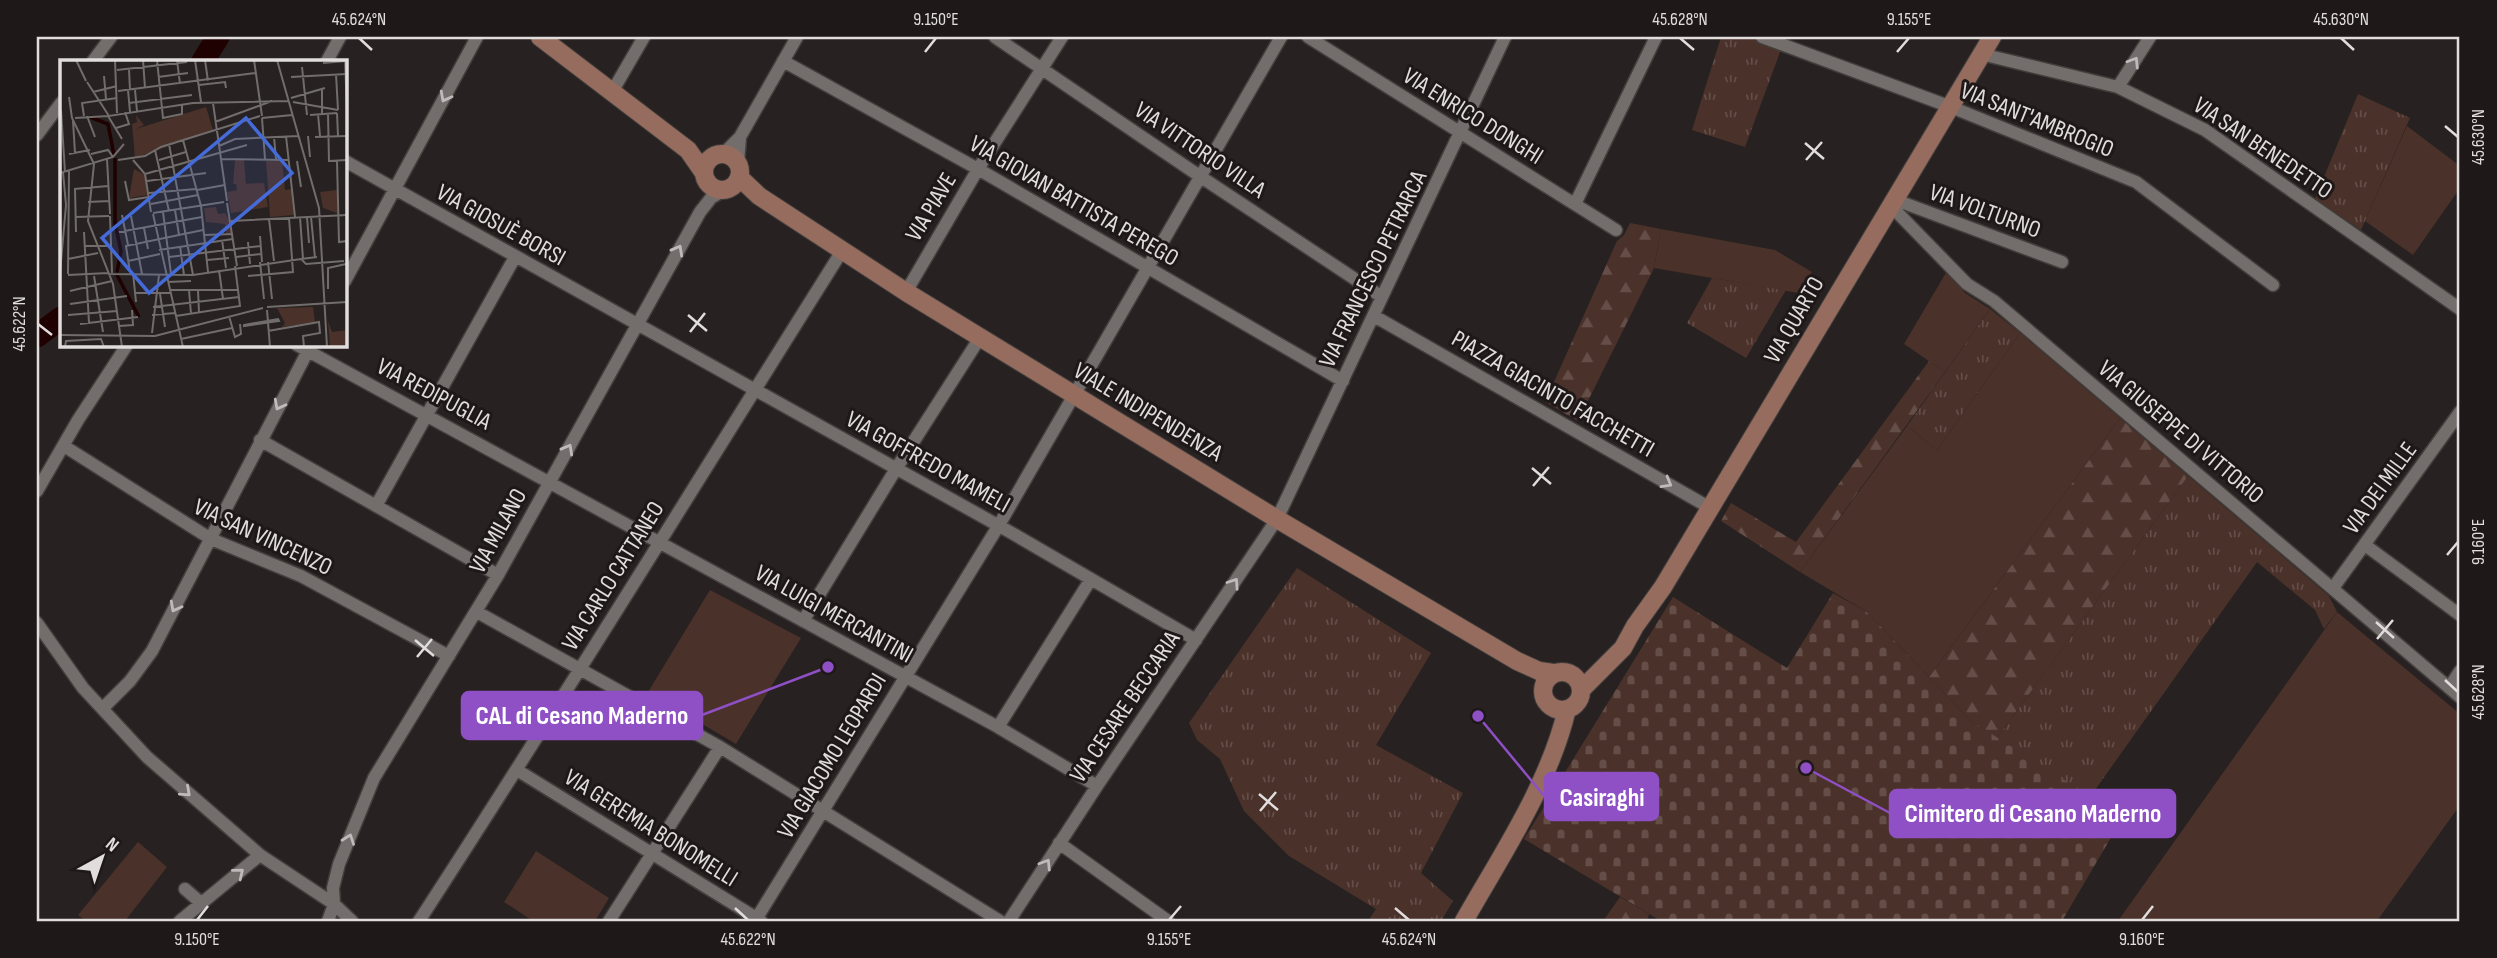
<svg xmlns="http://www.w3.org/2000/svg" width="2497" height="958" font-family="'Sofia Sans Condensed',sans-serif">
	<style>
		.grass { fill: url(#grass-tufts) }
		.forest { fill: url(#forest-firs) }
		.cemetery { fill: url(#cemetery-stones) }
		.green { fill: #4a3129 }
		.lines { fill: none; stroke-linecap: round; stroke-linejoin: round }
		.river { stroke: #1e0100; stroke-width: 23 }
		.street-casing { stroke: #423e3c; stroke-width: 15 }
		.secondary-casing { stroke: #423e3c; stroke-width: 20 }
		.street { stroke: #736d6b; stroke-width: 12 }
		.secondary { stroke: #956c5e; stroke-width: 18 }
		.oneway { stroke: #c0bbba }
		.ticks { fill: none; stroke: #e1dddc; stroke-width: 2.5 }
		.labels { text-anchor: middle; dominant-baseline: central; stroke-width: 6; stroke-linejoin: round; paint-order: stroke }
		.street-label { font-size: 24px; fill: #e1dddc; stroke: #1e1918 }
		.inset-river { fill: none; stroke: #1e0100; stroke-width: 3.5 }
		.inset-road { fill: none; stroke: #716d6c; stroke-width: 2 }
		.view { fill: #446bd9; fill-opacity: 0.15; stroke: #446bd9; stroke-width: 3.5 }
		.inset-edge { fill: none; stroke: #e1dddc; stroke-width: 3.5 }
		.leader { fill: none; stroke: #8f4fc5; stroke-width: 2.5 }
		.callout-dot { fill: #8f4fc5; stroke: #1e1918; stroke-width: 2.5 }
		.callout { fill: #8f4fc5; stroke: #8f4fc5; stroke-width: 2.5 }
		.callout-label { font-size: 26px; text-anchor: middle; font-weight: bold; fill: #fff }
		.neatline { fill: none; stroke: #e1dddc; stroke-width: 2.5 }
		.ticks-label { font-size: 18px; text-anchor: middle; fill: #e1dddc }
	</style>
	<defs>
		<pattern id="grass-tufts" width="24" height="20" patternUnits="userSpaceOnUse" patternTransform="scale(1.75)"><rect width="24" height="20" fill="#4a3129"/><path d="M3 7l-1-3M5 7V3M7 7l1-3M15 17l-1-3M17 17v-4M19 17l1-3" fill="none" stroke="#644e47"/></pattern>
		<pattern id="forest-firs" width="22" height="20" patternUnits="userSpaceOnUse" patternTransform="scale(1.75)"><rect width="22" height="20" fill="#4a3129"/><path d="M5 1l3.5 6h-7zM16 11l3.5 6h-7z" fill="#644e47"/></pattern>
		<pattern id="cemetery-stones" width="16" height="16" patternUnits="userSpaceOnUse" patternTransform="scale(1.75)"><rect width="16" height="16" fill="#4a3129"/><path d="M2 7V4a2 2 0 0 1 4 0v3zM10 15v-3a2 2 0 0 1 4 0v3z" fill="#644e47"/></pattern>
	</defs>
	<rect width="100%" height="100%" fill="#272221"/>
	<path class="grass" d="M1721 37H1777L1783 44 1745 147 1692 130Z
		M2358 94 2410 118 2361 230 2315 199Z
		M1712 278 1786 290 1746 358 1687 323Z
		M1990 309 2020 333 1937 450 1907 426Z
		M2188 476 2329 596 2337 612 2324 629 2315 610 2257 562 2090 797 1997 738Z
		M1297 568 1431 653 1376 745 1463 793 1421 873 1453 901 1441 921H1368L1376 909 1289 856 1244 811 1220 759 1197 740 1189 723Z"/>
	<path class="forest" d="M1630 223 1661 229 1654 268 1578 421 1545 402 1617 241 1624 235Z
		M1929 361 1945 372 1800 572 1721 521 1731 503 1796 542Z
		M2120 418 2188 476 1997 738 1971 721 1929 677Z
		M1620 897 1649 914 1647 921H1603Z"/>
	<path class="cemetery" d="M1833 593 1867 612 1971 721 2123 817 2062 921H1661L1524 839 1673 597 1787 668Z"/>
	<path class="green" d="M2407 126 2460 166V188L2413 255 2365 221Z
		M1661 229 1775 250 1812 272 1799 293 1654 268Z
		M1947 271 1965 293 1990 309 1945 372 1904 344Z
		M2020 333 2120 418 1929 677 1867 612 1800 572 1907 426 1937 450Z
		M710 590 801 638 736 744 648 692Z
		M2337 612 2460 714V805L2377 921H2118Z
		M138 842 167 867 125 921H86L78 915Z
		M536 851 609 898 595 921H533L504 902Z"/>
	<g class="lines">
		<path class="river" d="M203 61 218 37
			M37 336 61 318"/>
		<g class="street-casing">
			<path id="street" d="M995 37 1201 177 1382 297
				M1308 37 1616 230
				M1762 37 1951 107 2136 182 2273 285
				M1981 54 2118 87 2205 130 2460 309
				M93 61 111 37
				M327 61 340 37
				M783 61 978 169 1343 381
				M2118 87 2150 37
				M612 92 644 37
				M37 135 61 103
				M723 154 740 137 797 37
				M345 161 1010 532 1196 640
				M738 163 740 138
				M1893 199 2062 262
				M1575 204 1656 37
				M1890 205 1967 284 1994 301 2460 697
				M345 281 477 37
				M906 292 978 169 1062 37
				M1374 316 1712 509
				M297 345 998 727 1097 786
				M260 440 498 575
				M64 446 211 539 301 576 449 656
				M37 491 78 420 127 345
				M376 506 515 257
				M2365 545 2460 615
				M2333 588 2460 412
				M477 612 720 747 1000 921
				M803 621 896 469 981 336
				M37 623 83 688 147 757 260 855 334 904 352 921
				M2449 688 2460 671
				M103 708 130 681 152 651 311 345
				M998 727 1091 579
				M517 770 761 921
				M1059 843 1168 921
				M185 889 201 903
				M180 921 260 855
				M328 921 334 904 333 888 339 864 374 778 498 575 700 212 711 198 724 190
				M419 921C563 700 701 475 842 251
				M609 921 720 747
				M755 921 999 525 1281 37
				M1009 921 1097 786 1277 519 1505 37"/>
		</g>
		<g class="secondary-casing">
			<path id="secondary" d="M540 37 688 150 704 173
				M704 172a18 18 0 1 1 36 0a18 18 0 1 1-36 0Z
				M739 177 759 196 906 292 1277 519 1517 661 1539 671 1553 673
				M1543 691a19 19 0 1 1 38 0a19 19 0 1 1-38 0Z
				M1581 690 1623 648 1635 626 1663 587 1992 37
				M1464 921C1502 854 1549 785 1567 709"/>
		</g>
		<use href="#street" class="street"/>
		<use href="#secondary" class="secondary"/>
	</g>
	<defs><path id="oneway-chevron" d="M-2-3.5L2.5 0L-2 3.5" fill="none" stroke-width="1.6" stroke-linecap="round" stroke-linejoin="round" transform="scale(1.75)"/></defs>
	<g class="oneway">
		<use href="#oneway-chevron" transform="translate(2134 62) rotate(-58)"/>
		<use href="#oneway-chevron" transform="translate(445 97) rotate(118)"/>
		<use href="#oneway-chevron" transform="translate(678 250) rotate(-61)"/>
		<use href="#oneway-chevron" transform="translate(279 405) rotate(118)"/>
		<use href="#oneway-chevron" transform="translate(568 449) rotate(-61)"/>
		<use href="#oneway-chevron" transform="translate(1667 483) rotate(30)"/>
		<use href="#oneway-chevron" transform="translate(1234 583) rotate(-56)"/>
		<use href="#oneway-chevron" transform="translate(175 607) rotate(118)"/>
		<use href="#oneway-chevron" transform="translate(186 792) rotate(42)"/>
		<use href="#oneway-chevron" transform="translate(349 839) rotate(-70)"/>
		<use href="#oneway-chevron" transform="translate(1046 864) rotate(-58)"/>
		<use href="#oneway-chevron" transform="translate(239 873) rotate(-39)"/>
	</g>
	<path class="ticks" d="M359 38 372 50M1680 38 1694 50M2341 38 2354 50M925 52 936 38M1897 52 1909 38M2445 126 2458 137M1805 143 1824 159M1806 160 1822 142M688 315 707 331M38 324 52 335M690 332 705 313M1532 468 1551 484M1533 486 1549 467M2447 555 2458 542M2376 622 2394 638M2377 639 2393 620M415 640 434 656M417 657 432 639M2445 680 2458 692M1259 794 1278 810M1260 811 1276 792M735 908 748 920M1395 908 1409 920M197 920 208 906M1169 920 1181 906M2142 920 2153 906"/>
	<g class="labels">
		<g class="street-label">
			<text transform="translate(1473 116) rotate(32)">VIA ENRICO DONGHI</text>
			<text transform="translate(2037 120) rotate(22)">VIA SANT'AMBROGIO</text>
			<text transform="translate(2263 148) rotate(34)">VIA SAN BENEDETTO</text>
			<text transform="translate(1200 150) rotate(34)">VIA VITTORIO VILLA</text>
			<text transform="translate(1074 201) rotate(30)">VIA GIOVAN BATTISTA PEREGO</text>
			<text transform="translate(931 207) rotate(-59)">VIA PIAVE</text>
			<text transform="translate(1985 211) rotate(20)">VIA VOLTURNO</text>
			<text transform="translate(501 225) rotate(29)">VIA GIOSUÈ BORSI</text>
			<text transform="translate(1373 269) rotate(-64)">VIA FRANCESCO PETRARCA</text>
			<text transform="translate(1794 320) rotate(-60)">VIA QUARTO</text>
			<text transform="translate(434 394) rotate(28)">VIA REDIPUGLIA</text>
			<text transform="translate(1553 394) rotate(30)">PIAZZA GIACINTO FACCHETTI</text>
			<text transform="translate(1148 412) rotate(31)">VIALE INDIPENDENZA</text>
			<text transform="translate(2181 432) rotate(40)">VIA GIUSEPPE DI VITTORIO</text>
			<text transform="translate(928 462) rotate(29)">VIA GOFFREDO MAMELI</text>
			<text transform="translate(2380 488) rotate(-54)">VIA DEI MILLE</text>
			<text transform="translate(498 531) rotate(-61)">VIA MILANO</text>
			<text transform="translate(263 537) rotate(25)">VIA SAN VINCENZO</text>
			<text transform="translate(613 576) rotate(-58)">VIA CARLO CATTANEO</text>
			<text transform="translate(834 614) rotate(29)">VIA LUIGI MERCANTINI</text>
			<text transform="translate(1125 707) rotate(-56)">VIA CESARE BECCARIA</text>
			<text transform="translate(832 756) rotate(-59)">VIA GIACOMO LEOPARDI</text>
			<text transform="translate(651 828) rotate(32)">VIA GEREMIA BONOMELLI</text>
		</g>
	</g>
	<g transform="translate(60 60)">
		<rect width="287" height="287" fill="#272221"/>
		<path d="M156 147 158 154 165 153 169 160 171 173H166L165 164 146 162 144 148ZM253 247 255 262 222 267 225 263 217 248ZM268 261 272 272 287 270V287H270Z" fill="#4a3129"/>
		<path d="M204 123 208 147 171 153 167 132 177 130 176 124Z" fill="#4a3129"/>
		<path d="M146 47 153 70 75 98 72 64 77 62 76 55 84 65 76 69ZM175 100H184L186 124H173ZM222 100 225 130 232 129 234 155 210 157 206 101ZM74 109 85 115 88 135 69 138ZM277 130V153L263 148 260 132Z" fill="#4a3129"/>
		<path class="inset-river" d="M30 57 48 64 54 95M55 98V163L61 191 57 212M56 213 79 257"/>
		<path class="inset-road" d="M16 0 26 21M55 0 57 53M83 0 85 28M97 0 103 58 122 54V44M117 0 120 24M135 0 141 42M145 0 148 21M194 0 202 56M217 0 259 148 267 287M285 0 287 51M263 3 286 1M242 7 247 55M69 9 70 30M57 10 127 2M276 14 278 50M44 16 46 39M98 17 128 13M231 17 287 14M27 22 49 56 133 43 228 41M139 25 165 22 166 28M68 30 70 52M75 30 77 51M262 30V54M58 31 195 13M33 32 57 26M9 37 12 58 34 104 28 161 53 224 62 287M231 38 265 28M233 42 278 50M69 43 132 35M153 43 167 141M1 50 5 112M277 53 278 76M258 54 260 76M268 54 269 101 287 100M250 55 277 53M24 56 22 43 57 38M27 56 35 77M15 58 48 56 62 79M202 58 205 99M202 58 232 55M13 61 15 93M155 62 212 41M56 68 69 64 65 52M226 76 235 157M248 76 250 97M214 77 216 99M255 77 287 76M123 80 141 146 148 212M109 84 133 215M159 86 175 79 238 76M95 90 109 151M9 94 30 90M31 94 48 90 53 97M47 99 50 154M161 99 229 100M58 100 85 96 101 87 200 56M73 100 85 114 91 152M99 100 126 92M237 101 241 127M277 101 279 182 287 181M0 113 53 97 64 84M85 114 187 85M65 121 69 140 89 137M87 121 146 113M14 129 48 126M15 129 16 172M137 130 165 125M89 133 136 129M28 142 49 141M167 143 177 206M91 144 138 135M115 150 119 175M103 152 111 214M93 153 164 142M93 154 123 287M62 155 68 185M50 156 52 213M71 156 82 214M15 157 49 156M240 157 243 199M247 157 249 183M251 157 255 198M209 159 214 201M171 161 287 155M84 168 88 189M24 172 29 263M59 172 142 157M144 175 173 174M200 176 202 202M162 180 166 208M188 182 190 204M24 186H51M120 186 124 215M99 190 173 179M109 197 201 186M176 197 201 194M257 197 241 199 246 204 284 201M8 199 38 193M147 200 169 198M68 201 100 194M200 202 204 239M208 202 212 239M159 210 163 239M70 212 66 186 143 170M0 213 6 145 3 112M73 213 76 242M8 214 9 111M48 214 133 215 241 199M8 215 48 213M34 216 43 272M188 216 233 212 229 158M108 222 131 221M268 229V208L286 204M110 230H178M129 230 131 254M138 230 139 252M10 231 52 221M76 233H111M100 234 105 267M10 244 67 236M93 247 179 237M207 247 287 242M207 250 210 287M8 255 57 251M92 255 115 253M116 256 180 246 175 206M169 256 175 277 181 274 180 264M218 259 219 261 184 266V265ZM20 264 78 257M59 266 73 265 72 250M208 271 259 262 260 273 243 276 244 287M92 273 99 215M0 275 95 276 203 248M121 279 172 268M5 287 6 281 41 279 44 287"/>
		<path class="view" d="M186 58 232 113 89 233 42 178Z"/>
		<rect width="287" height="287" class="inset-edge"/>
	</g>
	<path class="leader" d="M828 667L702 715M1478 716L1545 797M1806 768L1890 813"/>
	<g class="callout-dot">
		<circle cx="828" cy="667" r="7"/>
		<circle cx="1478" cy="716" r="7"/>
		<circle cx="1806" cy="768" r="7"/>
	</g>
	<g class="callout">
		<rect x="462" y="692" width="240" height="47" rx="7"/>
		<rect x="1545" y="773" width="113" height="47" rx="7"/>
		<rect x="1890" y="790" width="285" height="47" rx="7"/>
	</g>
	<g class="callout-label">
		<text x="582" y="724">CAL di Cesano Maderno</text>
		<text x="1602" y="806">Casiraghi</text>
		<text x="2033" y="822">Cimitero di Cesano Maderno</text>
	</g>
	<rect width="2497" height="958" fill="none" stroke="#1e1918" stroke-width="77"/>
	<g transform="translate(102 857) rotate(40)" stroke="#1e1918" stroke-width="5" paint-order="stroke">
	<path d="M0-5L12 26L0 18L-12 26Z" fill="#e1dddc"/>
	<text y="-10" font-size="19" font-weight="bold" text-anchor="middle" fill="#e1dddc">N</text>
	</g>
	<rect x="38" y="38" width="2420" height="882" class="neatline"/>
	<g class="ticks-label">
		<text x="359" y="25">45.624°N</text>
		<text x="936" y="25">9.150°E</text>
		<text x="1680" y="25">45.628°N</text>
		<text x="1909" y="25">9.155°E</text>
		<text x="2341" y="25">45.630°N</text>
		<text transform="translate(2478 137) rotate(-90)" y="6">45.630°N</text>
		<text transform="translate(19 324) rotate(-90)" y="6">45.622°N</text>
		<text transform="translate(2478 542) rotate(-90)" y="6">9.160°E</text>
		<text transform="translate(2478 692) rotate(-90)" y="6">45.628°N</text>
		<text x="197" y="945">9.150°E</text>
		<text x="748" y="945">45.622°N</text>
		<text x="1169" y="945">9.155°E</text>
		<text x="1409" y="945">45.624°N</text>
		<text x="2142" y="945">9.160°E</text>
	</g>
</svg>
